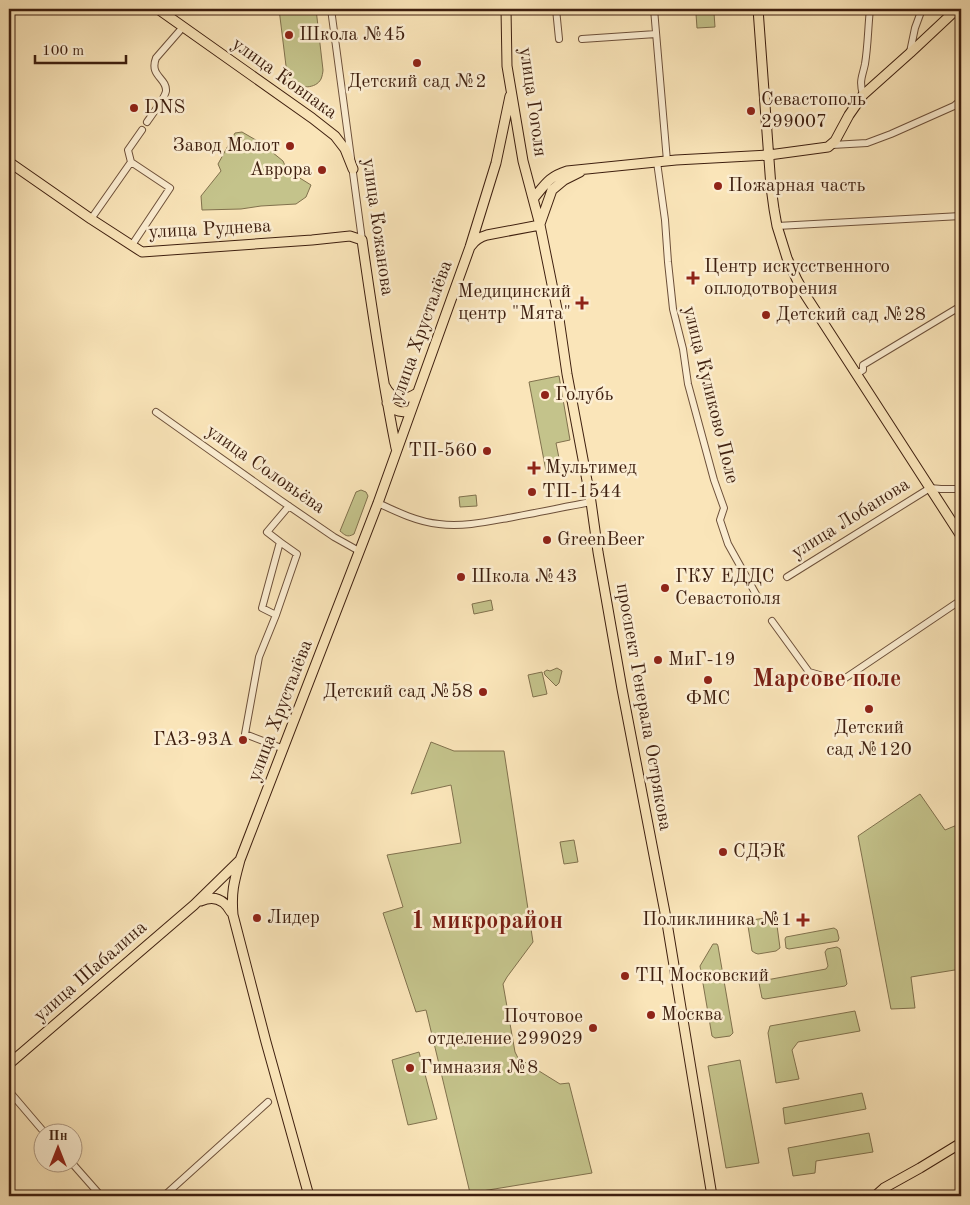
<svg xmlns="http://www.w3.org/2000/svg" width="970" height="1205" font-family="'Old Standard TT',serif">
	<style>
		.green { fill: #c4c38b; stroke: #81714d }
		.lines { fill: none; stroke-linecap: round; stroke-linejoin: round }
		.minor-casing { stroke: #6d503a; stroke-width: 8 }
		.major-casing { stroke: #3e1f0f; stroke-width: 11 }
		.minor { stroke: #fceed2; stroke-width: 6 }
		.major { stroke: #fae5b9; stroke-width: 9 }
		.poi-dot { fill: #8f2418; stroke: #fceed2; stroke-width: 2 }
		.labels { text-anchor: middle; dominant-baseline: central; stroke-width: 5; stroke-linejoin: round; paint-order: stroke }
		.poi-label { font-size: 19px; fill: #3e1f0f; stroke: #fceed2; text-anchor: start }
		.street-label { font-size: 19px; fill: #3e1f0f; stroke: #fceed2 }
		.district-label { font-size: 24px; font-weight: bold; fill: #7a1f14; stroke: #fceed2 }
	</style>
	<rect width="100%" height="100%" fill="#fae5b9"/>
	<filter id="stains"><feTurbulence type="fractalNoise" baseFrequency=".004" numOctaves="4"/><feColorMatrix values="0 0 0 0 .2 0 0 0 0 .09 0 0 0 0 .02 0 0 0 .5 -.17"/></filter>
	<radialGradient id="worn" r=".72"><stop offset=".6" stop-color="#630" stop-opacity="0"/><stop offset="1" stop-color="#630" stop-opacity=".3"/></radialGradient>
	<path class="green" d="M279 9H316L323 70C323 72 322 77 321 79 316 89 299 89 291 82 289 79 289 77 287 74Z
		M714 13 715 27 697 28 696 14Z
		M242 132 261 143 283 161 287 170 311 185 306 197 296 204 261 206 241 209 202 210 201 196 221 171 218 164 235 133Z
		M559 376 570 440 556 443 561 468 546 471 529 382Z
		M361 490 366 492 368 496 354 534C347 538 345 535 340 531L356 492Z
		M476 495 477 506 460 507 459 497Z
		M491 600 493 610 474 614 472 604Z
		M557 668 562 671 559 683 556 686 545 675 544 672 547 670 550 671Z
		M542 672 547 694 533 697 528 675Z
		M431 742 454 751H504L533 942 507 977 503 984 515 1052 518 1058 560 1084 569 1083 592 1173 470 1193 426 1010 416 1012 383 913 403 907 387 855 461 843 451 785 411 794Z
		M920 794 945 830 957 825 961 833V969L911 977 915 1008 891 1009 858 836Z
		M574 840 578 862 564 864 560 842Z
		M774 917 776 918 780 948 776 951 758 954 755 953 752 951 748 926 751 920Z
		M834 928 837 930 839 938 838 941 789 949 786 948 785 939 786 937Z
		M713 944H717L718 946 733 1033 730 1036 715 1038 712 1036 700 966Z
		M837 947 840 949 847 984 845 986 765 999 762 998 759 983 761 981 826 969 828 966 825 952 827 949Z
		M855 1011 860 1031 798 1042 792 1050 799 1079 776 1083 768 1033 770 1026Z
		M419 1052 437 1119 408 1125 392 1060Z
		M740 1060 759 1163 726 1168 708 1066Z
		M862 1093 866 1109 785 1124 783 1108Z
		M869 1133 873 1152 816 1161 815 1173 793 1176 788 1148Z"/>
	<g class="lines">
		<g class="minor-casing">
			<path id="minor" d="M331 9 362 240
				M556 9 559 39
				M654 9 667 161
				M582 39 656 34
				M910 52 915 28 922 9
				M863 95C859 80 862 78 865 64 868 46 868 27 870 9
				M147 122C151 116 165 98 166 91 167 78 149 76 156 58L183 27
				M832 145 867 143 891 134 954 106 961 100
				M131 162 128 150 142 130
				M657 162 665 220 668 262 673 309 683 349 688 384 714 480 724 508 720 520 728 544 757 596
				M91 219 131 162 170 188 132 245
				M777 226 961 216
				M857 374 863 370V365L961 306
				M156 412 280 500 334 537 359 551
				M378 503C397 512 418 522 439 524 462 527 486 522 508 518 536 513 564 507 591 502
				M787 577 930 488 941 489H961
				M276 615 297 554 280 542
				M772 621 809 672 841 681 961 600
				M284 749 245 734 259 657 276 615 262 608 280 542 267 532 289 506
				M9 1091 44 1132
				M71 1162 101 1196
				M164 1196 268 1102"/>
		</g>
		<g class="major-casing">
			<path id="major" d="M158 9 312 118 335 136 345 149 353 169
				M506 9 507 66 523 161 540 225 559 319 567 374 591 502 598 552 622 689 667 923 712 1196
				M758 9 771 187 774 209 777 226 787 258 797 280 806 296 961 536
				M9 162 91 219 142 252 312 240 350 236 362 240C372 310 382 379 396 448
				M552 190 564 180 580 172
				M533 199C545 185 548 177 567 171L676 160 769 155 828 147 835 141 849 115 863 95 910 53 957 9
				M540 224 552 190
				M471 246C475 240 480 237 487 235L540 225
				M385 386C392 401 405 401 417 393
				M387 403C394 411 401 414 411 410
				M201 901C214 895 224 899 231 912
				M9 1064 194 905 239 861
				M309 1196 266 1042 233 915C231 892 234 882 240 860L378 503 470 247 496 163 510 96
				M875 1196 884 1188 920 1168 961 1143"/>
		</g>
		<use href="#minor" class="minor"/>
		<use href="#major" class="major"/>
	</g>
	<g class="poi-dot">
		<circle cx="289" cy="35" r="5"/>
		<circle cx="417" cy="63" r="5"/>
		<circle cx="134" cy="108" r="5"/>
		<circle cx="751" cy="111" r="5"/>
		<circle cx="290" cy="146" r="5"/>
		<circle cx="322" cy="170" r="5"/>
		<circle cx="718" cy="186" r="5"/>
		<path d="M690.5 270.5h5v5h5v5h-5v5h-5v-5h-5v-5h5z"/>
		<path d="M579.5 295.5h5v5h5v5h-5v5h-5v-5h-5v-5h5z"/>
		<circle cx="766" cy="315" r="5"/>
		<circle cx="545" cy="395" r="5"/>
		<circle cx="487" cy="451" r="5"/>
		<path d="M531.5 460.5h5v5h5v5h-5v5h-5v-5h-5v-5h5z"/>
		<circle cx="532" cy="492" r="5"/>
		<circle cx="547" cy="540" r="5"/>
		<circle cx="461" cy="577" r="5"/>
		<circle cx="665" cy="588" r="5"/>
		<circle cx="658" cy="660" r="5"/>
		<circle cx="708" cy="680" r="5"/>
		<circle cx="483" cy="692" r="5"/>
		<circle cx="869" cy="709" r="5"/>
		<circle cx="243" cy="740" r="5"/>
		<circle cx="723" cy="852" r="5"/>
		<circle cx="257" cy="918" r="5"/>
		<path d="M800.5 912.5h5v5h5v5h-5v5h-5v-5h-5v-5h5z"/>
		<circle cx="625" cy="976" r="5"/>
		<circle cx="651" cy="1015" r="5"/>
		<circle cx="593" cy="1028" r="5"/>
		<circle cx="410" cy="1068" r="5"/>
	</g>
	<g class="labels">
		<g class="poi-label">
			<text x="299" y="35">Школа №45</text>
			<text x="417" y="82" text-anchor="middle">Детский сад №2</text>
			<text x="761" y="100">Севастополь<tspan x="761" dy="22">299007</tspan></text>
			<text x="144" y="108">DNS</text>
			<text x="280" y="146" text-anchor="end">Завод Молот</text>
			<text x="312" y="170" text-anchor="end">Аврора</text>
			<text x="728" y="186">Пожарная часть</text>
			<text x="704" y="267">Центр искусственного<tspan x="704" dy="22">оплодотворения</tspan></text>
			<text x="571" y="292" text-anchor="end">Медицинский<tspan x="571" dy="22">центр "Мята"</tspan></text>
			<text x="776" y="315">Детский сад №28</text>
			<text x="555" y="395">Голубь</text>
			<text x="477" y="451" text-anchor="end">ТП-560</text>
			<text x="545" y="468">Мультимед</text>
			<text x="542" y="492">ТП-1544</text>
			<text x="557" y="540">GreenBeer</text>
			<text x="471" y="577">Школа №43</text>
			<text x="675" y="577">ГКУ ЕДДС<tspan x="675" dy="22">Севастополя</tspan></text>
			<text x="668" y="660">МиГ-19</text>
			<text x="473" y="692" text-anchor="end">Детский сад №58</text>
			<text x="708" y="699" text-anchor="middle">ФМС</text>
			<text x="869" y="728" text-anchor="middle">Детский<tspan x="869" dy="22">сад №120</tspan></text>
			<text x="233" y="740" text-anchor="end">ГАЗ-93А</text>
			<text x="733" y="852">СДЭК</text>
			<text x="267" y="918">Лидер</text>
			<text x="792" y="920" text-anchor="end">Поликлиника №1</text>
			<text x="635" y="976">ТЦ Московский</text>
			<text x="661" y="1015">Москва</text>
			<text x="583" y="1017" text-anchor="end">Почтовое<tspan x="583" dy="22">отделение 299029</tspan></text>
			<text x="420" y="1068">Гимназия №8</text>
		</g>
		<g class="street-label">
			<text transform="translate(284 79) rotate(36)">улица Ковпака</text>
			<text transform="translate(532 102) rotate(82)">улица Гоголя</text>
			<text transform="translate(377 227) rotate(82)">улица Кожанова</text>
			<text transform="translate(210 230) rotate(-3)">улица Руднева</text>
			<text transform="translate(422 332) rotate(-70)">улица Хрусталёва</text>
			<text transform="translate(710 395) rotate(76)">улица Куликово Поле</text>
			<text transform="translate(265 470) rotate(35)">улица Соловьёва</text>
			<text transform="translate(851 519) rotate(-32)">улица Лобанова</text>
			<text transform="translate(643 707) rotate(80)">проспект Генерала Острякова</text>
			<text transform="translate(281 711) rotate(-69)">улица Хрусталёва</text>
			<text transform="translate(91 972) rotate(-41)">улица Шабалина</text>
		</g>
		<g class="district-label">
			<text x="827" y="680">Марсове поле</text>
			<text x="487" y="922">1 микрорайон</text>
		</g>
	</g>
	<rect width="970" height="1205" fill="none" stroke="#fae5b9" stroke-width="30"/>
	<rect x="10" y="10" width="950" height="1185" fill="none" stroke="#3e1f0f" stroke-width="2.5"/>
	<rect x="15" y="15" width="940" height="1175" fill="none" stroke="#3e1f0f"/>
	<g transform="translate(58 1148)"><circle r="24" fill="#fceed2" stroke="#b09b84"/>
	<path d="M0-4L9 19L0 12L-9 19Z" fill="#8f2418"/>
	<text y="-8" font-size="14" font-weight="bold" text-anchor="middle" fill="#3e1f0f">Пн</text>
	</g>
	<path d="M35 55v8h91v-8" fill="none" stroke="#3e1f0f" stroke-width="2.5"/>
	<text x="42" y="55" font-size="15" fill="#3e1f0f" stroke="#fceed2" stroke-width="4" paint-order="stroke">100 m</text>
	<rect width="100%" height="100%" filter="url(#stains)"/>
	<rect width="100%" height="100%" fill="url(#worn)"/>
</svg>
